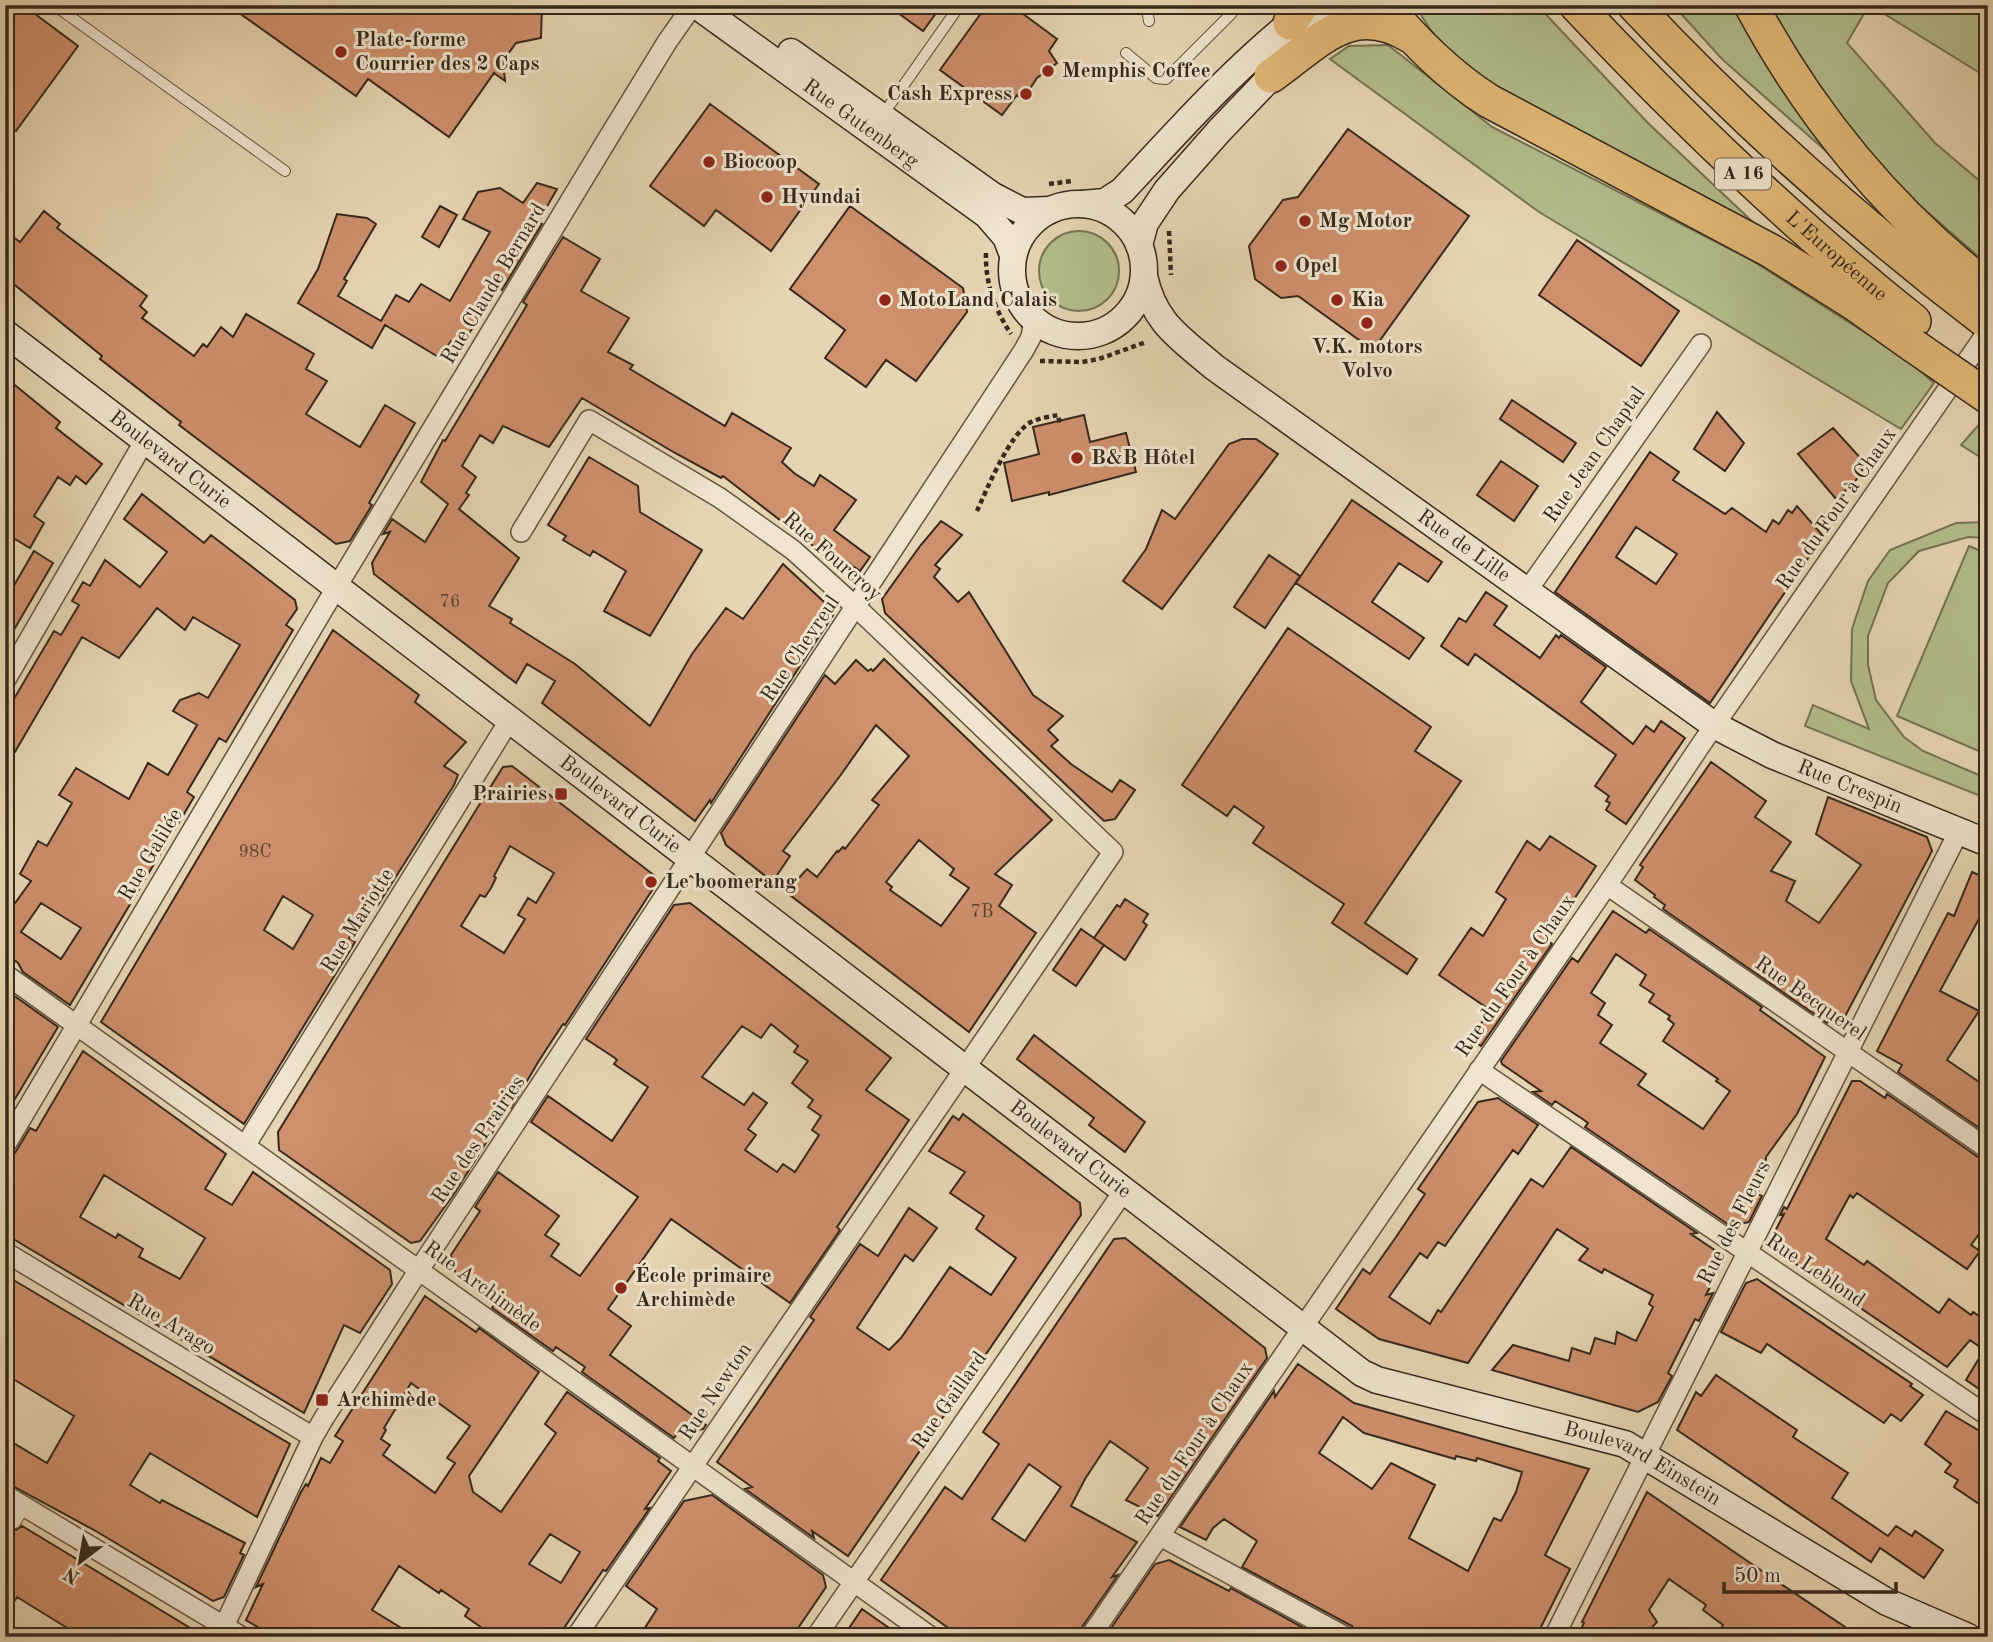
<svg xmlns="http://www.w3.org/2000/svg" width="1993" height="1642" font-family="'Old Standard TT',serif">
	<style>
		.green { fill: #b3be8e; stroke: #747455; stroke-width: 2 }
		.building { fill: #ce8f6c; stroke: #36291c; stroke-width: 2; fill-rule: evenodd }
		.lines { fill: none; stroke-linecap: round; stroke-linejoin: round }
		.lane-casing { stroke: #625442; stroke-width: 12 }
		.street-casing { stroke: #625442; stroke-width: 22 }
		.secondary-casing { stroke: #36291c; stroke-width: 29 }
		.highway-casing { stroke: #36291c; stroke-width: 36 }
		.path { stroke: #36291c; stroke-width: 4.5; stroke-dasharray: 5 3.5; stroke-linecap: butt }
		.lane { stroke: #efe4cd; stroke-width: 10 }
		.street { stroke: #efe4cd; stroke-width: 19 }
		.secondary { stroke: #efe4cd; stroke-width: 26 }
		.highway { stroke: #e3ba79; stroke-width: 33 }
		.highway-bridge-casing { stroke: #36291c; stroke-width: 36; stroke-linecap: butt }
		.highway-bridge { stroke: #e3ba79; stroke-width: 33 }
		.poi-dot { fill: #8f2418; stroke: #efe4cd; stroke-width: 2.5 }
		.labels { text-anchor: middle; dominant-baseline: central; stroke-width: 6; stroke-linejoin: round; paint-order: stroke }
		.number-label { font-size: 18px; fill: #5c4230 }
		.shield { fill: #efe4cd; stroke: #6e6151; stroke-width: 2 }
		.shield-label { font-size: 19px; font-weight: bold; fill: #36291c }
		.poi-label { font-size: 21px; font-weight: bold; fill: #36291c; stroke: #efe4cd; text-anchor: start }
		.street-label { font-size: 21px; fill: #36291c; stroke: #efe4cd }
	</style>
	<rect width="100%" height="100%" fill="#e6d5b2"/>
	<filter id="stains"><feTurbulence type="fractalNoise" baseFrequency=".00286" numOctaves="4"/><feColorMatrix values="0 0 0 0 .2 0 0 0 0 .09 0 0 0 0 .02 0 0 0 .5 -.17"/></filter>
	<radialGradient id="worn" r=".72"><stop offset=".6" stop-color="#630" stop-opacity="0"/><stop offset="1" stop-color="#630" stop-opacity=".3"/></radialGradient>
	<path class="green" d="M1416 5H1537L1648 123 1776 244 1497 97C1466 70 1434 43 1416 5Z
		M1673 5H1869L1847 43 1935 143 1988 188 1987 264 1916 202 1853 175 1722 59Z
		M1870 5H1988V78Z
		M1388 45 1492 127 1753 261 1905 358 1934 383 1901 429 1539 212 1330 59 1349 46Z
		M1039 271a40 40 0 1 1 80 0a40 40 0 1 1-80 0Z
		M1983 420 1988 423V462L1961 445Z
		M1988 522V538L1968 537 1919 551 1888 583 1868 636V665L1876 700 1904 737 1923 751 1988 779V799L1805 726 1813 705 1869 729 1851 681 1852 629 1868 581 1890 550 1956 523Z
		M1969 546 1988 554V755L1897 716Z"/>
	<path class="building" d="M5 5H23L78 46 16 131 5 124Z
		M228 5H542L541 38 516 43 503 61 505 81 494 73 449 137 368 79 356 96Z
		M887 5H942L923 31Z
		M987 5H1011L1057 39 1049 51 1057 63 1037 78 1023 99 1017 95 1002 115 940 70Z
		M710 104 819 184 771 251 716 210 704 226 650 186Z
		M1348 129 1469 216 1373 350 1298 296 1281 298 1255 279 1249 246 1283 200 1298 197Z
		M537 183 557 189 538 222 542 224 502 290 497 287 461 347 451 341 440 358 385 325 372 348 298 303 318 269 337 214 367 218 376 224 344 279 347 281 338 296 381 321 396 295 409 302 421 284 450 301 490 232 463 219 478 192 500 188 523 203Z
		M440 206 457 215 439 247 422 237Z
		M850 206 963 288 967 312 916 381 886 360 866 387 825 358 845 330 790 289Z
		M44 211 60 224 57 228 147 296 140 306 147 312 142 318 194 356 203 344 207 347 221 327 233 337 246 314 314 354 306 369 327 381 306 414 360 447 385 405 415 423 369 503 372 505 350 541 336 544 212 450 179 425 181 422 100 359 102 356 5 277V231L20 242Z
		M563 237 600 259 581 291 629 318 608 352 633 365 630 369 725 426 732 413 791 448 782 462 794 473 814 486 820 475 856 500 834 530 870 557 860 571 843 559 838 565 723 476 721 478 675 453 582 398 549 447 503 426 493 443 480 435 462 466 476 477 466 493 469 495 459 509 519 558 489 606 512 619 510 623 575 664 650 726 692 654 726 608 743 619 783 564 835 612 711 803 710 800 695 821 542 703 555 681 527 664 516 683 374 574 372 563 390 532 383 534 392 519 425 542 448 504 421 482 443 440 445 441 527 305 523 302Z
		M1577 240 1679 311 1641 366 1539 295Z
		M5 377 60 422 56 428 102 464 86 484 76 476 70 485 58 477 34 516 44 523 30 548 5 533Z
		M1512 400 1576 443 1563 462 1500 419Z
		M1717 412 1744 443 1725 471 1694 449Z
		M1084 415 1090 442 1126 433 1136 472 1049 495V492L1012 501 1004 463 1039 454 1033 427Z
		M1833 428 1866 464 1854 483 1836 499 1798 454Z
		M1242 439H1256L1278 454 1162 609 1123 581 1146 549 1162 510 1175 519 1229 444Z
		M1650 452 1679 472 1673 480 1725 514 1732 508 1766 532 1773 520 1779 524 1788 510 1792 513 1797 506 1823 536 1710 703 1555 592ZM1636 527 1677 554 1656 584 1616 557Z
		M589 457 638 486 640 512 702 550 650 636 604 611 626 571 593 551 590 556 563 540 566 536 548 525Z
		M1501 461 1538 486 1514 521 1477 495Z
		M142 494 204 543 211 535 295 600 297 609 286 625 293 630 226 742 219 738 187 792 194 797 70 1005 23 972 18 963 6 954 5 956V917L31 881 20 874 38 841 47 846 72 803 59 795 76 768 129 799 148 763 168 775 197 725 173 711 180 700 199 693 208 698 240 645 193 617 185 630 157 608 119 658 82 637 5 769V714L54 631 61 635 79 605 72 601 83 582 90 586 105 560 140 587 167 552 124 519ZM41 903 81 928 61 959 21 932Z
		M1352 500 1442 562 1428 582 1399 563 1372 602 1424 638 1409 659 1296 583Z
		M941 521 962 535 935 565 940 569 934 577 958 602 969 592 1033 695 1063 716 1048 730 1058 740 1051 746 1071 764 1112 792 1120 780 1135 790 1115 819 1104 821 885 613 882 599 920 546Z
		M34 551 53 563 5 645V601Z
		M1269 555 1300 576 1265 628 1234 607Z
		M1486 592 1507 606 1494 625 1540 658 1556 635 1559 638 1561 635 1606 667 1581 702 1633 744 1646 726 1654 732 1661 721 1685 738 1626 824 1606 810 1610 803 1606 801 1609 796 1595 786 1616 755 1475 654 1468 665 1441 646 1459 618 1466 622Z
		M1288 628 1431 727 1415 751 1461 781 1365 923 1417 959 1407 974 1332 923 1344 904 1253 843 1264 827 1234 806 1227 816 1182 785Z
		M333 630 419 695 415 702 466 742 444 766 458 775 454 785 378 905 373 902 349 938 355 942 244 1124 101 1022ZM283 896 313 915 293 949 264 930Z
		M884 659 1052 820 995 874 1012 885 999 906 1036 933 969 1032 786 892 807 869 817 877 837 851 838 852 843 847 845 849 879 805 872 800 909 756 876 725 840 776 783 851 790 856 775 878H768L726 845 721 833 825 675 835 684 856 660 868 671 871 669 873 671ZM919 840 954 869 950 875 969 888 941 926 890 890 892 887 886 882Z
		M1711 762 1766 801 1755 817 1791 842 1771 871 1795 881 1786 901 1819 923 1861 865 1816 834 1828 797 1927 837 1932 851 1840 1026 1830 1019 1827 1023 1663 909 1665 905 1654 897 1655 895 1635 880 1643 867 1640 865Z
		M512 766 655 876 656 884 565 1025 563 1024 540 1059 511 1108 509 1106 454 1194 420 1241 411 1243 279 1150 278 1132 481 802 503 767ZM510 846 554 873 536 903 528 898 518 915 525 919 504 953 461 926 480 895 485 897 491 888 496 878 494 876Z
		M1550 836 1596 866 1547 940 1552 944 1481 1046 1471 1039 1490 1010 1439 975 1471 928 1483 936 1506 899 1496 892 1527 841 1540 850Z
		M1972 872 1988 879V902L1940 991 1979 1011 1947 1060 1988 1088V1134L1898 1072 1902 1065 1877 1051 1948 913 1954 916Z
		M1125 899 1148 914 1143 922 1147 925 1125 960 1094 938 1117 905 1120 907Z
		M690 903 891 1058 866 1090 909 1120 837 1227 840 1230 790 1303 671 1219 608 1309 631 1326 610 1355 706 1425 703 1429 677 1434 674 1438 582 1372 585 1367 556 1347 553 1351 492 1308 495 1303 456 1275 451 1255 480 1211 475 1207 498 1172 559 1216 545 1235 559 1244 551 1256 580 1276 638 1197 531 1122 548 1096 612 1141 648 1087 614 1064 617 1060 615 1058 586 1039 674 905ZM771 1024 798 1046 794 1052 808 1061 792 1083 813 1100 808 1107 821 1116 812 1130 819 1135 795 1172 783 1164 777 1172 745 1150 756 1135 748 1129 767 1103 753 1093 744 1105 702 1077 742 1026 761 1038Z
		M1613 911 1646 933 1649 929 1762 1007 1760 1010 1825 1057 1797 1114 1766 1157 1765 1172 1767 1174 1757 1194 1762 1196 1749 1222 1734 1225 1731 1223 1729 1225 1585 1127 1588 1123 1584 1120 1555 1101 1552 1105 1533 1092 1541 1091 1502 1064 1501 1061 1572 958 1578 962ZM1616 954 1646 975 1640 985 1654 994 1649 1002 1670 1016 1668 1019 1674 1024 1663 1041 1718 1079 1716 1081 1730 1091 1703 1129 1638 1085 1646 1074 1600 1043 1612 1025 1598 1015 1605 1003 1591 993Z
		M1081 929 1104 945 1076 986 1053 970Z
		M13 995 58 1027 6 1114 9 1116 5 1122V1009Z
		M1034 1035 1145 1122 1125 1152 1089 1125 1094 1118 1017 1059Z
		M83 1051 226 1154 205 1189 232 1205 253 1172 390 1270 392 1284 360 1333 344 1325 304 1413 5 1234V1158L15 1153 30 1128 36 1131ZM104 1175 205 1238 180 1279 139 1257 143 1249 118 1234 116 1238 80 1217Z
		M1852 1081H1860L1885 1098 1887 1094 1981 1159 1988 1161V1222L1971 1245 1980 1251 1967 1269 1857 1193 1853 1198 1850 1195 1826 1239 1864 1265 1867 1261 1939 1313 1949 1299 1971 1315 1973 1312 1988 1322V1395L1966 1380 1984 1350 1970 1340 1947 1367 1768 1245 1784 1214 1780 1215 1784 1207 1787 1209Z
		M1498 1098 1538 1125 1518 1154 1513 1150 1445 1246 1438 1242 1427 1258 1420 1253 1389 1297 1430 1324 1438 1310 1441 1312 1531 1179 1543 1187 1571 1147 1697 1233 1691 1234 1725 1257 1706 1295 1713 1293 1699 1321 1695 1319 1668 1373 1672 1376 1658 1402 1638 1412 1492 1370 1513 1345 1569 1361 1572 1348 1590 1354 1595 1338 1615 1344 1617 1332 1636 1341 1653 1307 1649 1304 1653 1295 1604 1269 1602 1273 1579 1260 1588 1249 1557 1229 1468 1363 1379 1339 1336 1309 1363 1269 1370 1274 1396 1237 1425 1194 1418 1189 1478 1102Z
		M963 1114 1080 1203 1081 1215 848 1556 812 1531 814 1538 745 1489 752 1487 717 1462 814 1320 810 1317 860 1244 878 1256 909 1208 937 1228 913 1261 905 1255 857 1328 889 1350 901 1338 950 1267 991 1295 1016 1258 976 1229 984 1216 950 1193 965 1172 929 1151 953 1116 959 1120Z
		M1125 1238 1265 1348 1267 1358 1158 1516 1126 1500 1148 1468 1110 1441 1085 1479 1071 1506 1137 1542 1112 1577 1118 1575 1080 1630 1078 1637H961L881 1580 945 1487 962 1499 999 1444 983 1432 1114 1239ZM1029 1464 1061 1487 1025 1541 992 1519Z
		M5 1275 290 1444 257 1517 150 1453 130 1485 160 1503 162 1500 245 1543 240 1553 244 1555 224 1597 213 1601 94 1530 5 1482V1438L47 1463 74 1416 5 1374Z
		M1757 1279 1912 1384 1910 1386 1923 1395 1901 1421 1891 1414 1884 1423 1767 1344 1761 1353 1721 1332 1746 1283Z
		M425 1296 476 1332 479 1328 539 1372 469 1476 473 1492 501 1512 556 1433 545 1424 567 1392 660 1458 658 1461 671 1471 645 1509 650 1508 606 1571 603 1570 558 1637H495L465 1616 469 1609 441 1590 439 1593 399 1566 372 1610 416 1637H274L246 1620 263 1584 256 1587 301 1492 306 1484 308 1486 321 1458 330 1463 343 1441 335 1436ZM411 1383 470 1426 447 1458 455 1463 435 1493 383 1455 390 1445 381 1439 386 1430 384 1428ZM550 1534 580 1552 561 1583 529 1564Z
		M1298 1364 1354 1403 1589 1469 1545 1555 1570 1569 1536 1637H1358L1352 1626 1242 1567 1257 1541 1224 1519 1213 1528 1206 1540 1180 1527 1274 1391 1275 1397ZM1343 1417 1364 1433 1455 1459 1456 1456 1476 1461 1477 1458 1522 1472 1516 1492 1501 1521 1494 1518 1468 1571 1409 1538 1435 1485 1391 1463 1372 1489 1319 1453Z
		M1716 1375 1797 1430 1793 1437 1848 1473 1832 1498 1888 1536 1896 1526 1912 1536 1915 1531 1943 1550 1924 1578 1880 1548 1871 1562 1677 1430 1696 1392 1701 1396Z
		M1946 1411 1988 1436V1510L1954 1487 1958 1480 1945 1472 1951 1464 1925 1444Z
		M1647 1492 1775 1580 1860 1637H1734L1721 1628 1723 1625 1703 1610 1706 1605 1669 1579 1649 1610 1657 1622 1643 1637H1577L1584 1623 1582 1622Z
		M712 1495 823 1575 826 1587 792 1637H639L657 1609 626 1586 684 1501Z
		M5 1516 9 1519 8 1524 11 1529 16 1530 22 1526 205 1637H82L17 1597 5 1616Z
		M1169 1560 1229 1591 1231 1588 1320 1637H1105L1155 1564Z
		M862 1609 902 1637H843Z"/>
	<g class="lines">
		<g class="lane-casing">
			<path id="lane" d="M54 5 285 171
				M1146 5 1149 21
				M1126 53 1156 78 1166 79 1231 14 1237 5
				M882 116 960 5
				M15 1523 25 1506"/>
		</g>
		<g class="street-casing">
			<path id="street" d="M521 532 589 420 720 498 793 550 856 607 1113 852 576 1637
				M1527 591 1701 344
				M5 681 145 440
				M1607 885 1988 1149
				M5 974 931 1637
				M1479 1070 1988 1416
				M5 1146 336 588 607 140 667 42 693 5
				M245 1146 509 721
				M5 1252 313 1437
				M5 1495 242 1637
				M1160 1536 1346 1637
				M219 1637 313 1437 324 1418 426 1259 1024 350 1031 337 1034 320
				M816 1637 1123 1192
				M1090 1637 1607 885 1700 746 1988 331
				M1554 1637 1959 831"/>
		</g>
		<g class="secondary-casing">
			<g id="secondary">
				<path id="s1" d="M696 5 987 215 1006 237 1013 255"/>
				<path d="M791 52 993 196 1022 211 1050 210"/>
				<circle cx="1078" cy="270" r="66"/>
				<path d="M1082 204 1105 202 1122 191C1181 128 1237 64 1306 11"/>
				<path d="M1139 245 1145 223 1167 190 1220 130 1340 5"/>
				<path id="s2" d="M1144 276C1154 323 1179 337 1214 367L1714 725 1772 755 1988 843"/>
				<path id="s3" d="M5 333 1362 1373 1377 1380 1625 1444 1887 1602 1968 1637"/>
			</g>
		</g>
		<g class="highway-casing">
			<g id="highway">
				<path d="M1384 5C1416 42 1448 75 1489 101L1771 251 1855 304 1914 346"/>
				<path id="s4" d="M1576 5C1682 118 1792 224 1914 321"/>
				<path d="M1634 5C1743 121 1861 226 1988 323"/>
				<path d="M1751 5C1810 115 1889 211 1988 288"/>
				<path d="M1290 23 1302 5"/>
				<path d="M1271 76C1318 43 1351 0 1410 36"/>
			</g>
		</g>
		<path class="path" d="M1049 184 1072 181
			M1169 231 1171 275
			M986 253C985 283 995 310 1011 334
			M1040 361 1082 362 1099 359 1146 342
			M977 511C987 489 1010 433 1031 422 1039 418 1050 417 1058 415L1060 424"/>
		<use href="#lane" class="lane"/>
		<use href="#street" class="street"/>
		<use href="#secondary" class="secondary"/>
		<use href="#highway" class="highway"/>
		<g class="highway-bridge-casing">
			<path id="highway-bridge" d="M1914 346 1988 397"/>
		</g>
		<use href="#highway-bridge" class="highway-bridge"/>
	</g>
	<g class="poi-dot">
		<circle cx="341" cy="52" r="7"/>
		<circle cx="1048" cy="71" r="7"/>
		<circle cx="1026" cy="94" r="7"/>
		<circle cx="709" cy="162" r="7"/>
		<circle cx="767" cy="197" r="7"/>
		<circle cx="1305" cy="221" r="7"/>
		<circle cx="1281" cy="266" r="7"/>
		<circle cx="885" cy="300" r="7"/>
		<circle cx="1337" cy="300" r="7"/>
		<circle cx="1367" cy="323" r="7"/>
		<circle cx="1077" cy="458" r="7"/>
		<rect x="554" y="787" width="14" height="14" rx="3.5"/>
		<circle cx="651" cy="882" r="7"/>
		<circle cx="621" cy="1288" r="7"/>
		<rect x="315" y="1393" width="14" height="14" rx="3.5"/>
	</g>
	<g class="labels">
		<g class="number-label">
			<text x="450" y="602">76</text>
			<text x="255" y="852">98C</text>
			<text x="982" y="912">7B</text>
		</g>
		<rect class="shield" x="1715" y="158.5" width="56" height="31" rx="5"/>
		<g class="shield-label">
			<text x="1743" y="174">A 16</text>
		</g>
		<g class="poi-label">
			<text x="355" y="40">Plate-forme<tspan x="355" dy="24">Courrier des 2 Caps</tspan></text>
			<text x="1062" y="71">Memphis Coffee</text>
			<text x="1012" y="94" text-anchor="end">Cash Express</text>
			<text x="723" y="162">Biocoop</text>
			<text x="781" y="197">Hyundai</text>
			<text x="1319" y="221">Mg Motor</text>
			<text x="1295" y="266">Opel</text>
			<text x="899" y="300">MotoLand Calais</text>
			<text x="1351" y="300">Kia</text>
			<text x="1367" y="347" text-anchor="middle">V.K. motors<tspan x="1367" dy="24">Volvo</tspan></text>
			<text x="1091" y="458">B&amp;B Hôtel</text>
			<text x="547" y="794" text-anchor="end">Prairies</text>
			<text x="665" y="882">Le boomerang</text>
			<text x="635" y="1276">École primaire<tspan x="635" dy="24">Archimède</tspan></text>
			<text x="336" y="1400">Archimède</text>
		</g>
		<g class="street-label">
			<text stroke="none"><textPath href="#s1" startOffset="203">Rue Gutenberg</textPath></text>
			<text stroke="none"><textPath href="#s4" startOffset="362">L'Européenne</textPath></text>
			<text transform="translate(494 284) rotate(-59)">Rue Claude Bernard</text>
			<text transform="translate(1595 455) rotate(-55)">Rue Jean Chaptal</text>
			<text stroke="none"><textPath href="#s3" startOffset="208">Boulevard Curie</textPath></text>
			<text transform="translate(1837 509) rotate(-55)">Rue du Four à Chaux</text>
			<text stroke="none"><textPath href="#s2" startOffset="425">Rue de Lille</textPath></text>
			<text transform="translate(832 557) rotate(41)">Rue Fourcroy</text>
			<text transform="translate(801 649) rotate(-56)">Rue Chevreul</text>
			<text stroke="none"><textPath href="#s2" startOffset="882">Rue Crespin</textPath></text>
			<text stroke="none"><textPath href="#s3" startOffset="775">Boulevard Curie</textPath></text>
			<text transform="translate(151 855) rotate(-59)">Rue Galilée</text>
			<text transform="translate(358 921) rotate(-58)">Rue Mariotte</text>
			<text transform="translate(1516 976) rotate(-55)">Rue du Four à Chaux</text>
			<text transform="translate(1810 999) rotate(35)">Rue Becquerel</text>
			<text transform="translate(479 1140) rotate(-56)">Rue des Prairies</text>
			<text stroke="none"><textPath href="#s3" startOffset="1342">Boulevard Curie</textPath></text>
			<text transform="translate(1735 1223) rotate(-63)">Rue des Fleurs</text>
			<text transform="translate(1815 1271) rotate(34)">Rue Leblond</text>
			<text transform="translate(482 1287) rotate(36)">Rue Archimède</text>
			<text transform="translate(171 1325) rotate(31)">Rue Arago</text>
			<text transform="translate(716 1392) rotate(-56)">Rue Newton</text>
			<text transform="translate(950 1401) rotate(-55)">Rue Gaillard</text>
			<text transform="translate(1195 1444) rotate(-56)">Rue du Four à Chaux</text>
			<text stroke="none"><textPath href="#s3" startOffset="2006">Boulevard Einstein</textPath></text>
		</g>
	</g>
	<rect width="1993" height="1642" fill="none" stroke="#e6d5b2" stroke-width="28"/>
	<rect x="7" y="7" width="1979" height="1628" fill="none" stroke="#36291c" stroke-width="3.5"/>
	<rect x="14" y="14" width="1965" height="1614" fill="none" stroke="#36291c" stroke-width="2"/>
	<g transform="translate(80 1562) rotate(211)" stroke="#efe4cd" stroke-width="5" paint-order="stroke">
	<path d="M0-5L12 26L0 18L-12 26Z" fill="#36291c"/>
	<text y="-10" font-size="19" font-weight="bold" text-anchor="middle" fill="#36291c">N</text>
	</g>
	<path d="M1724 1582v10h172v-10" fill="none" stroke="#36291c" stroke-width="3.5"/>
	<text x="1734" y="1582" font-size="21" fill="#36291c" stroke="#efe4cd" stroke-width="5" paint-order="stroke">50 m</text>
	<rect width="100%" height="100%" filter="url(#stains)"/>
	<rect width="100%" height="100%" fill="url(#worn)"/>
</svg>
